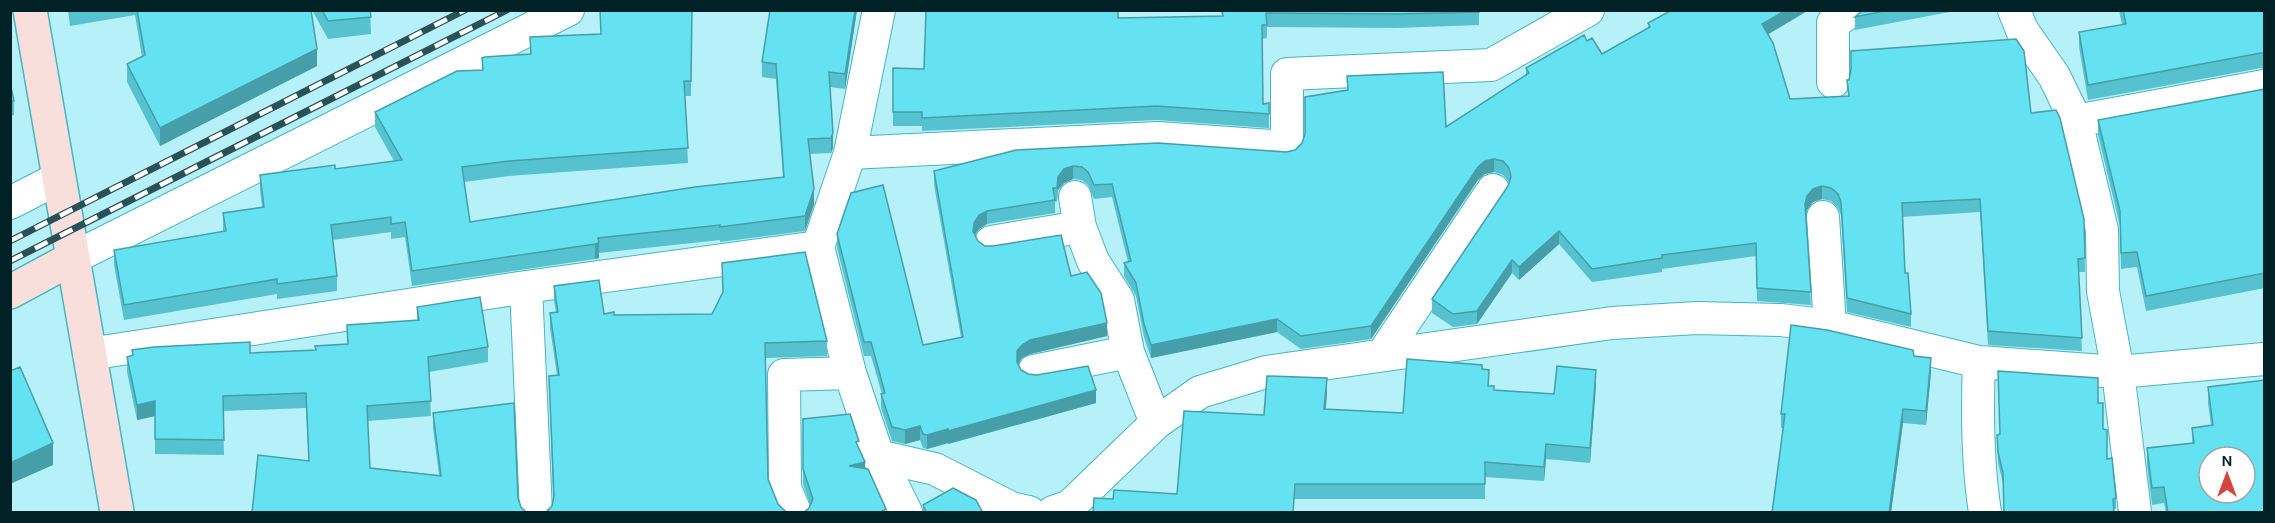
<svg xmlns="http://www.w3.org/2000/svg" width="2275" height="523" font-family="Karla,sans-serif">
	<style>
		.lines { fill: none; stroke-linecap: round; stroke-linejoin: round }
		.street-casing { stroke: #47b5c2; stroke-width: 34 }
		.secondary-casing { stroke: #47b5c2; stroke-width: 36 }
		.street { stroke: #fff; stroke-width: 32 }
		.secondary { stroke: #f9dfdc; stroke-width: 33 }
		.rail-casing { stroke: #2a5156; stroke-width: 7 }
		.rail { stroke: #fff; stroke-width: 4.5; stroke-dasharray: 14; stroke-linecap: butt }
		.wall { fill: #56c2cf }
		.shaded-wall { fill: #469ea9 }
		.building { fill: #64e2f1; stroke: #469ea9; stroke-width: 1.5; fill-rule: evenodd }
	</style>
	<rect width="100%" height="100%" fill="#b6f1f9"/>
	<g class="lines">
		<g class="street-casing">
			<path id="street" d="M879 10 850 153 818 247 850 373 878 456 906 512
				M2014 10 2022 30 2054 76 2076 121 2102 230 2103 291 2118 372 2135 512
				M1833 82V23L1853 10
				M2076 121 2264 86
				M850 153 1158 138 1287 147V74L1491 65 1588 10
				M1075 197 1080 227 1093 261 1118 300 1128 352 1156 423
				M10 203 59 178
				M1823 217 1830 326
				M991 242 1080 227
				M73 258 568 10
				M526 287 536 512
				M89 354 526 287 818 247
				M1383 354 1493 190
				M1979 362C1977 413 1977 462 1985 512
				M1034 371 1128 352
				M878 456 935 469 1011 508 1029 512
				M795 512 785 488 784 375 850 373
				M1053 512 1070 506 1156 423 1200 392 1266 372 1612 323 1697 318 1781 320 1830 326 1979 362 2118 372 2264 359"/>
		</g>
		<g class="secondary-casing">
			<path id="secondary" d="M30 10 117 512
				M10 292 73 258"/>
		</g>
		<use href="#street" class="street"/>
		<use href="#secondary" class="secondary"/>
		<g class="rail-casing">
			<path id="rail" d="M10 241 465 10
				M10 261 507 10"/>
		</g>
		<use href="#rail" class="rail"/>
	</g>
	<path class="wall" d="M68 10H311L317 66 160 146 127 82V64L142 57 135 15 70 26Z
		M312 10H370L371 34 328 39Z
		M692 10 691 96H685L688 163 509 176 464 182 470 222 783 178 776 79 762 77V62L857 10 845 89 830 87 833 148 831 153 810 154 814 204 805 231 720 242V240L599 253V258L595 259 412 286 405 237 391 239V232L333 240 337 276V291L277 299V294L124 320 114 265V250L223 231V213L262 207 260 190V175L335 169 394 161 375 127V112L482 70V58L530 54V37L600 34Z
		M1221 10H1479V25L1396 28 1267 27V38L1262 39 1263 104 1269 103V128L1157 120 922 131V126H893V68L924 69 1118 18 1222 16Z
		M1863 10H1960L1855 30V17Z
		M2119 10H2265V69L2261 68 2088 100 2079 47V32L2122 25Z
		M1648 23 1768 34 1790 99 1848 96 1847 80 2031 113 2084 219 2085 272H2078L2082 351 1988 345 1980 212 1902 217 1905 273 1911 314V327L1847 312 1841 215 1838 208 1831 201 1822 199 1813 202 1807 210 1806 214 1811 305 1757 301 1756 256 1662 269V272L1592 282 1559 244 1519 280 1512 273 1477 324 1453 327 1432 313V299L1508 186 1509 182 1503 175 1494 172 1485 174 1478 180 1371 339 1301 349 1277 332 1151 358 1144 337 1136 296 1124 276V263L1128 262 1112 197 1094 199 1088 185 1082 180 1073 179 1064 183 1058 190 1057 201 1055 202V213L987 224 979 229 975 235 978 241 985 246 1071 276 1107 336 1030 354 1022 358 1018 364 1021 370 1028 374 1096 403 948 444V443L927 449 923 448 920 440 905 444 892 441 881 408V394H882L871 356H864L837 248V234L923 345 961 337 934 185V171L1286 152 1295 150 1302 143 1347 90V76L1446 127 1526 75V68L1587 41 1602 54 1648 28Z
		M10 82 14 101V115L10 116Z
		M2265 89V288L2146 311 2137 267 2121 269 2120 226 2098 135V120Z
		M722 263 827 341V356L765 358 768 479 778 504 785 511 546 512 552 506 553 498 549 376 557 375 550 328V313L556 312 554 301V286L604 314 614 315 712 314 723 294Z
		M417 307 488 347V362L429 372 431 416 368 421 370 468 439 475 433 428V413L518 498 309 461 306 408 223 411 224 455 155 454V416L137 420 127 372V357L132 356V350L250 353 315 350 347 344V325L417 321Z
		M1914 356 1931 372 1926 425 1903 423 1891 513H1772L1783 428H1781V414Z
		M1482 369 1489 386 1494 390 1554 394 1596 385 1590 463 1546 459 1544 481 1485 477V499H1113L1177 494 1264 415 1327 393 1326 409 1403 413Z
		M2208 387 2265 513H2166L2164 503 2152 505 2147 464V448L2192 443V428L2211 425 2208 403Z
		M2098 403 2103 429 2107 459 2116 498V509H2114L2003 483 1998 463 1997 435Z
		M803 419 859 448 865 468 886 513 809 508 810 505 803 484Z
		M923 505 983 513H923Z"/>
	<path class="shaded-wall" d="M855 10H857L845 89V74Z
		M1786 10H1809L1762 38V24Z
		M317 49V66L160 146V128Z
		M833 133V148L831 153V138Z
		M1494 159V172L1485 174 1478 180 1371 339V326L1478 167 1485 161Z
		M1073 166V179L1064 183 1058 190 1057 201 1058 177 1064 169Z
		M1822 186V199L1813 202 1807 210 1805 218V204L1807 196 1813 189Z
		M814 189V204L805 231V216Z
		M987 211V224L979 229 974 236 973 231 974 223 979 215Z
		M1559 231V244L1519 280V267Z
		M599 243V258L595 259V244Z
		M1512 260V273L1477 324V311Z
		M1277 319V332L1151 358V345Z
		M1107 323V336L1030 354 1022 358 1017 365V375V351L1022 345 1030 340Z
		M1931 358V372L1926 425V411Z
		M1596 370V385L1590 463V448Z
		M1327 378V393L1324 424V409Z
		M1096 390V403L948 444V431Z
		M155 401V416L137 420V405Z
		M1903 409V423L1891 513H1889Z
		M920 426V440L905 444V430Z
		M948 429V443L927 449V435Z
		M53 443V465L10 484V463Z
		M1546 444V459L1544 481V467Z
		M865 462V477L849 466Z"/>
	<path class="building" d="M137 10H311L317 49 160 128 127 64 145 55Z
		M322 10H370L371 17 328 21Z
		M600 10H692L691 81H684L688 148 509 161 462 167 470 222 695 187 784 177 776 64 762 62 770 10H855L845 74 829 72 833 133 831 138 808 139 814 189 805 216 720 227V225L598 238 599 243 595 244 412 271 405 222 391 224V217L331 225 337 276 277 284V279L124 305 114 250 226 231 223 213 264 207 260 175 335 165V169L402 160 375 112 457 71 483 70 482 58 485 57 531 54 530 37 601 34Z
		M926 10H1118V18L1223 16 1222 10H1479V12L1396 14 1266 13 1267 25H1262L1263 104 1269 103V114L1157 106 922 118V112H893V68L924 69Z
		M1672 10H1786L1762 24 1773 43 1790 99 1849 96 1847 80H1849L1851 69V51L2016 39 2024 51 2031 113 2056 110 2060 118 2084 219 2085 258 2078 259 2082 338 1988 331 1980 199 1902 203 1905 273H1908L1911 314 1847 298 1841 202 1838 194 1831 188 1822 186 1813 189 1807 196 1805 204 1811 292 1757 288 1756 243 1662 255V258L1592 269 1559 231 1519 267 1512 260 1477 311 1453 314 1432 299 1508 186 1511 177 1509 168 1503 161 1494 159 1485 161 1478 167 1371 326 1301 336 1277 319 1151 345 1144 324 1136 283 1124 263 1131 261 1112 184 1094 185 1088 172 1082 167 1073 166 1064 169 1058 177 1057 188H1053L1055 200 987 211 979 215 974 223 973 231 978 241 985 246H993L1061 235 1071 276 1087 272 1101 293 1107 323 1030 340 1022 345 1017 351V362L1021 370 1028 374 1037 375 1088 366 1096 390 948 431V429L927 435 923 434 920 426 905 430 892 427 881 394 885 393 871 342H864L837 234 851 193 883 185 923 345 963 337 934 171 1016 150 1158 143 1286 152 1295 150 1302 143 1305 134V97L1348 90 1347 76 1443 72 1446 127 1529 73 1526 68 1584 35 1587 41 1592 38 1602 54 1650 27 1648 23Z
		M1863 10H1889L1855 17Z
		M2123 10H2265V53H2261L2088 85 2079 32 2126 24Z
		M10 82 14 101 10 102Z
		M2265 89V273L2146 296 2137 252 2121 253 2120 211 2098 120Z
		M805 252 827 341 765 343 768 479 778 504 787 513H544L546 512 552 506 554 496 549 376 559 375 550 313 558 312 554 286 599 280 604 314 614 312V315L712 314 723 292 722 263Z
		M480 297 488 347 428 357 431 401 367 406 370 468 441 476 433 413 514 403 518 498 521 507 527 513H252L258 455 309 461 306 393 223 396 224 440 155 439V401L137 405 127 357 133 355 132 350 154 347 250 342V353L316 350 315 346 348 344 347 325 419 320 417 307Z
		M1791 325 1827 330 1913 350 1914 356 1931 358 1926 411 1903 409 1889 513H1772L1785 414H1781Z
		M1407 359 1482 365V369L1489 370 1488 386H1494V390L1554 394 1557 366 1596 370 1590 448 1546 444 1544 467 1485 462V484H1295L1293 513H1093L1094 498 1113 499 1114 490 1177 494 1184 411 1264 415 1267 376 1327 378 1324 409 1403 413Z
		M20 367 53 443 10 463V371Z
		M1998 371 2098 378V403H2103V429L2107 430V459L2112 458 2116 498 2113 499 2114 513H2004L2003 473 1998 452 1997 435 2000 434Z
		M2265 380V513H2168L2164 487 2152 488 2147 448 2194 443 2192 428 2213 425 2208 387ZM2209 457H2245V493H2209Z
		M850 414 859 441 856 442 865 462 849 466 868 469 886 509 879 513H803L809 508 813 499 803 469V419Z
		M953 488 976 500 983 513H927L923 505Z"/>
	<rect width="2275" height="523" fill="none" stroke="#002226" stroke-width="24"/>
	<g transform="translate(2227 475)"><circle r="28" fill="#ffffff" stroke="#99a7a8" stroke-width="1.5"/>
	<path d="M0-4.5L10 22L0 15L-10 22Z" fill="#d44541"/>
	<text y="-9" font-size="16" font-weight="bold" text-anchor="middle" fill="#002226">N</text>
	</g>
</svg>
